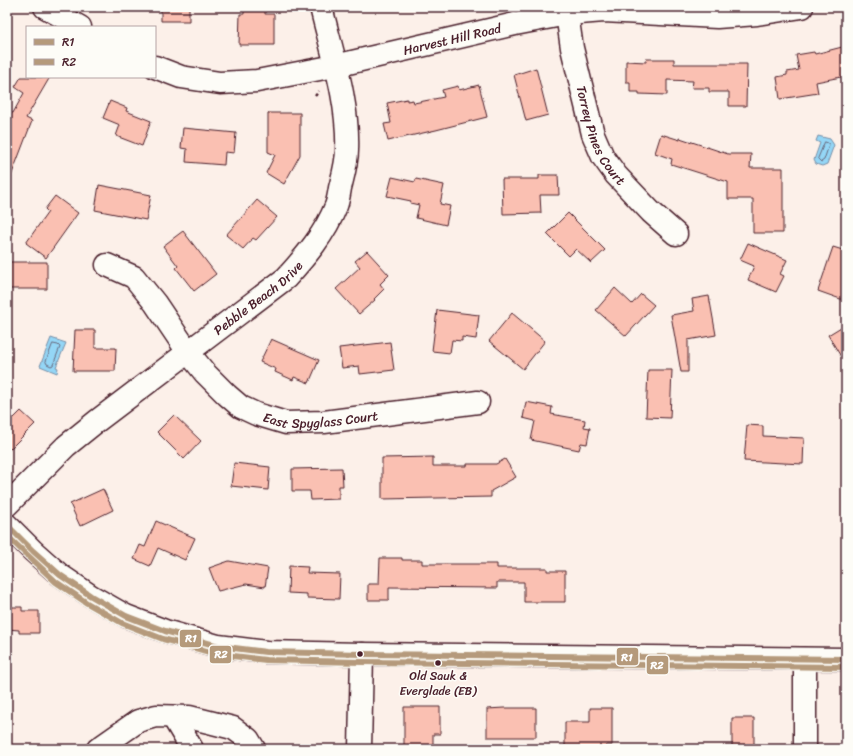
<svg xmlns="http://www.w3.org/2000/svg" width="853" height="756" font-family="Sriracha,sans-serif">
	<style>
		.water { fill: #94d6f6; stroke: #768da5 }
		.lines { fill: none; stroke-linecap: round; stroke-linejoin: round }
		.shore { stroke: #68687c; stroke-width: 1 }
		.building { fill: #fac0b2; stroke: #4a1f2b }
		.minor-casing { stroke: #4a1f2b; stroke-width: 25 }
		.path { stroke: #4a1f2b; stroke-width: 2.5; stroke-dasharray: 3 3; stroke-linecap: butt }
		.minor { stroke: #fdfcf7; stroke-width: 22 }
		.bus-1-casing { stroke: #fdfcf7; stroke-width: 9 }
		.bus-2-casing { stroke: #fdfcf7; stroke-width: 9 }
		.bus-1 { stroke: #b59a7b; stroke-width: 6 }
		.bus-2 { stroke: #b59a7b; stroke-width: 6 }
		.bus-dot { fill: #4a1f2b; stroke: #fdfcf7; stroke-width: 1.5 }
		.labels { text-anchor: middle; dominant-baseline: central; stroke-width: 3; stroke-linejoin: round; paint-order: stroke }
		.bus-label { font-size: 12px; fill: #4a1f2b; stroke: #fdfcf7 }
		.street-label { font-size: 13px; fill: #4a1f2b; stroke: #fdfcf7 }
		.line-badge { stroke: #fdfcf7; stroke-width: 1.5 }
		.badge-label { font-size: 11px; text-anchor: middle; font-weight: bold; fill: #fff }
	</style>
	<rect width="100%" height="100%" fill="#fcf0e9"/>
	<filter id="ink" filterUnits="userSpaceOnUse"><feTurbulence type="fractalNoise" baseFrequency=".025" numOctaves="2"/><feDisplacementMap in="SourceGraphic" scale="8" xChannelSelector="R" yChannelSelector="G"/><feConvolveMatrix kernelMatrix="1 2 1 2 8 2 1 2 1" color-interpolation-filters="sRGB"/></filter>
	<g filter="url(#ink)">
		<path class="water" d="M818 136 830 139 834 145 827 164 822 166 816 164 814 160 820 143 816 141Z
			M51 338 66 343 56 367 58 368 57 373 40 366Z"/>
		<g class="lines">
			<path class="shore" d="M825 142 828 143 829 145 824 160 821 162 818 159Z
				M53 344 58 345 60 347 53 365 51 366 47 364 46 362Z"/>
		</g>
		<path class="building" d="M161 7H189V21H161Z
			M244 7H265V14H274V45H239L240 14H244Z
			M846 46V76L816 82 818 93 780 99 777 77 787 75V72L799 70 796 55 814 52 815 54Z
			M646 59H674V64H747L746 106H729V92H709V88H692L693 81 667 80V95L639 94V92H630V82H626V61L646 62Z
			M536 68 548 115 526 121 514 75Z
			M21 77H50L26 118 32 121 8 184H7V111L13 113 24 93 15 87Z
			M479 85 487 117 436 130 388 141 384 124 391 123 387 103 407 99V101L413 100 414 103 444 97 442 90 458 86 459 90Z
			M110 101 127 108 126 111 151 121 142 146 116 136 120 125 103 118Z
			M268 113H300V155L284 184 266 173 275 155 268 152Z
			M183 128 236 133 234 153 225 152 224 165 186 162 187 149 181 148Z
			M661 134 680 140V138L728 154H751L750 168H783V233H753V199H728V182L671 164 672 159 655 153Z
			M539 175H558L559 195H540L541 213 503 214 502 179H539Z
			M392 177 415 182 416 179 444 185 440 204 450 206 446 225 416 218 419 205 410 203 411 201 387 196Z
			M99 185 151 195 146 220 95 210Z
			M55 196 78 213 46 258 26 243 48 212 45 209Z
			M257 200 277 217 256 240 253 238 243 249 226 235Z
			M568 213 605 250 591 263 576 249 569 256 547 234Z
			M183 231 216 274 194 291 176 268 178 266 163 246Z
			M748 243 787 260 780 274 784 276 776 292 748 280 754 266 740 260Z
			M833 247 846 251V301L818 291Z
			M367 251 389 275 380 284 384 289 374 299 375 300 359 314 336 289 360 267 355 261Z
			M7 262H47V289H7Z
			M615 288 632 304 641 294 654 305 626 336 596 310Z
			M709 296 716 335 688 340V372H681L671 315 694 311 692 299Z
			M437 310 479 315 476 339 462 337V341L452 340 450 353 432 351Z
			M512 313 545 341 523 369 489 341Z
			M846 324V365L828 335Z
			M75 330H95V348H116L115 371H73Z
			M271 339 319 360 309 383 294 377 293 380 275 372 276 369 260 362Z
			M390 342 394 370 360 374 359 366 342 368 339 348Z
			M648 370H672L670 418 646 417Z
			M526 402 552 407 551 414 585 420 584 427 590 428 587 444 581 443 579 450 531 440 535 421 523 418Z
			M7 411 14 418 21 411 35 424 7 452Z
			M174 415 201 441 184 459 157 432Z
			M747 425 763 426V436L804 438 803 464 744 461Z
			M433 457V466H467V464H496L505 459 516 477 491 491V497L382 499V458Z
			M234 463 270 467 268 490 231 486Z
			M342 468 343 486H339V499L311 500 310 491H292V469Z
			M103 489 113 510 80 526 70 504Z
			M156 521 195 538 185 560 158 548 150 566 134 559 140 545 145 547Z
			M380 558H402V560H422V564H497V568H547V571H565V602H524V582H497V588L389 587V600H368V584H379Z
			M229 561 268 568 265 587 246 584 218 591 209 568Z
			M289 566 308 567 307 573 340 574 339 599 307 598V594L288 593Z
			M7 607H22V611H39V633H19V630L7 629Z
			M404 707H440V734H433V749H404Z
			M504 708H536V737H487V709Z
			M590 708H612V745H606V749H565V722H590Z
			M732 718H754V749H732Z"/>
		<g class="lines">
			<g class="minor-casing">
				<g id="minor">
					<path d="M45 7 80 27"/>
					<path id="s1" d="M567 14 572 48 593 134 603 157 616 175 651 212 676 234"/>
					<path id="s2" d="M155 67 181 77 220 83 257 81 335 66 515 24 567 14 604 11 717 17 757 14 802 7"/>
					<path id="s3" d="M107 265 134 277 155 303 188 352 205 373 227 395 241 407 256 414 286 423 324 422 478 402"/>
					<path id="s4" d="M7 505 66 446 97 421 286 278C306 256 325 234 336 206 338 201 339 194 340 188 343 176 347 162 347 150 349 102 332 53 321 7"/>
					<path d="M7 525 33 551 60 575 91 596 126 616 165 631 218 646 266 652 362 654 846 659"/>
					<path d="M173 717 192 749"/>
					<path d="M98 749 138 721 156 716 189 717 233 728 248 739 254 749"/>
					<path d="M360 749 362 654"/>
					<path d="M805 749V659"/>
				</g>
			</g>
			<path class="path" d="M315 96 319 91"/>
			<use href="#minor" class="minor"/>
			<g class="bus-1-casing">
				<path id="bus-1" d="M7 525 33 551 60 575 91 596 126 616 165 631 218 646 266 652 362 654 846 659"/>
			</g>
			<g class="bus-2-casing">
				<path id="bus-2" d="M7 536 56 582 87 603 122 623 163 639 217 654 266 660 362 662 846 667"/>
			</g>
			<use href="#bus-1" class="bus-1"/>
			<use href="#bus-2" class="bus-2"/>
		</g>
	</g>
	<g class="bus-dot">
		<circle cx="360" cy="654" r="3.5"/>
		<circle cx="438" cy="663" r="3.5"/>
	</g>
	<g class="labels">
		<g class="bus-label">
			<text x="438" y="676">Old Sauk &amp;<tspan x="438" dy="15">Everglade (EB)</tspan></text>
		</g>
		<g class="street-label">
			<text stroke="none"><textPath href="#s2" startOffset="304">Harvest Hill Road</textPath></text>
			<text stroke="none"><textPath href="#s1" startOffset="127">Torrey Pines Court</textPath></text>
			<text stroke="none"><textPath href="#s4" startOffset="326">Pebble Beach Drive</textPath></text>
			<text stroke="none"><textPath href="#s3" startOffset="281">East Spyglass Court</textPath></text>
		</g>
	</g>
	<g class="line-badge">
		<rect x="179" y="629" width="23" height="19" rx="4" fill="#b59a7b"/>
		<rect x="209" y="645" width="23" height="19" rx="4" fill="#b59a7b"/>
		<rect x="616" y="647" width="23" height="19" rx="4" fill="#b59a7b"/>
		<rect x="646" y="655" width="23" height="20" rx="4" fill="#b59a7b"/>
	</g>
	<g class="badge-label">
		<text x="191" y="642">R1</text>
		<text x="221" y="658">R2</text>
		<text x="627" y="661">R1</text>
		<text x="657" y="669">R2</text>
	</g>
	<rect width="853" height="756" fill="none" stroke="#fdfcf7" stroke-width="24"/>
	<rect x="12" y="12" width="829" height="732" fill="none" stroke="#4a1f2b" stroke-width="1.5" filter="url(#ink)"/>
	<rect x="26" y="26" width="130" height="52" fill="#fdfcf7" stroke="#b5a4a5"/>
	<rect x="34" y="39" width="20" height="6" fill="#b59a7b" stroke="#b5a4a5"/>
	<text x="62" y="46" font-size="12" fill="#4a1f2b">R1</text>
	<rect x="34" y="59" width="20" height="6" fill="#b59a7b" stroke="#b5a4a5"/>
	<text x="62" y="66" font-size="12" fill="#4a1f2b">R2</text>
</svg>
